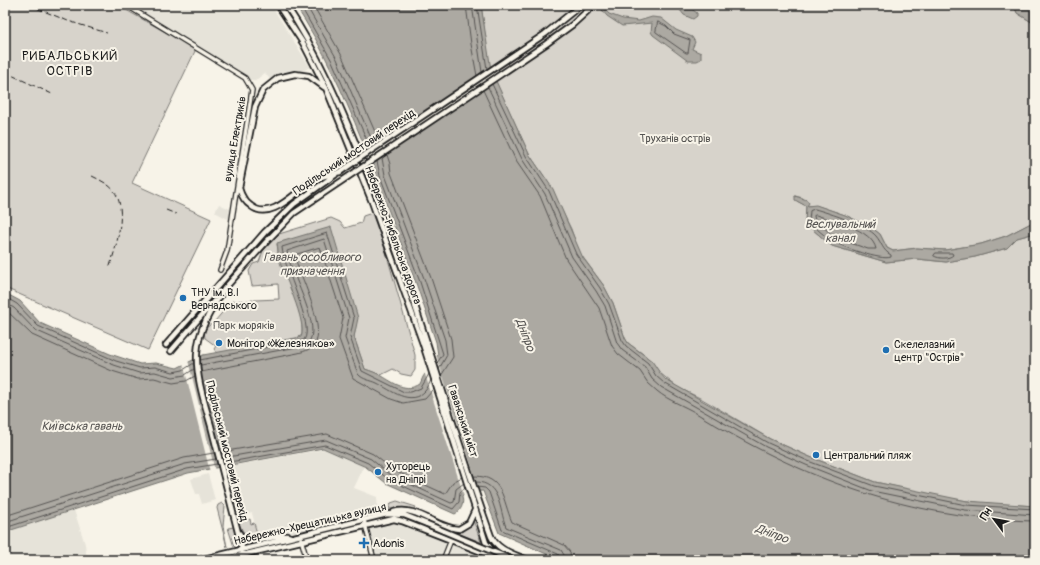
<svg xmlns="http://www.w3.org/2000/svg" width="1040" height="565" font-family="Pangolin,sans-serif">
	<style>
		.built { fill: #e6e3d9 }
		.green { fill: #d7d3cb; stroke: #7a7874 }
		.water { fill: #aca9a2; stroke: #72716c }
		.pier { fill: #f7f3e8 }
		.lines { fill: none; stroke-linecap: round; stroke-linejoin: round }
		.shore { stroke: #565452; stroke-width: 1 }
		.minor-casing { stroke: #1c1c1c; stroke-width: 6 }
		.major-casing { stroke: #1c1c1c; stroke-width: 8 }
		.minor { stroke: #f7f3e8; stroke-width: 3.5 }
		.major { stroke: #f7f3e8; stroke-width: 4.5 }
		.rail { stroke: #1c1c1c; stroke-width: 1; stroke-dasharray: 6 3; stroke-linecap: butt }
		.major-bridge-casing { stroke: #1c1c1c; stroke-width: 8; stroke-linecap: butt }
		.major-bridge { stroke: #f7f3e8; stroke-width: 4.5 }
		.poi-dot { fill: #1f6fb2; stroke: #f7f3e8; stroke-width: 1.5 }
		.labels { text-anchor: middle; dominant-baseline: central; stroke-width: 4; stroke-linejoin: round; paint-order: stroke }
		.park-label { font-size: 11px; fill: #545351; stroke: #f7f3e8 }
		.street-label { font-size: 11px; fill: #1c1c1c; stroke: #f7f3e8 }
		.poi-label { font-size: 11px; fill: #1c1c1c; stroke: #f7f3e8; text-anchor: start }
		.water-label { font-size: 12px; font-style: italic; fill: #565452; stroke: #f7f3e8 }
		.quarter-label { font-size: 13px; letter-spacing: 1px; fill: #1c1c1c; stroke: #f7f3e8 }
	</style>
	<rect width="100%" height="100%" fill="#f7f3e8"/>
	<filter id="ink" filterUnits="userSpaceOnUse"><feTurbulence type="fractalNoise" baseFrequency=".025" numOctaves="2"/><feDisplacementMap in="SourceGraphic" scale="8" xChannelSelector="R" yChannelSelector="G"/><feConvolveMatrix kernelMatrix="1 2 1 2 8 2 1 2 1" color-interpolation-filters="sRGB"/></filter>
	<g filter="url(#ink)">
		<path class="built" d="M132 5H271L310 67 299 73 272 82 265 73 256 80H250L131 7Z
			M219 204 232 210 230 217 228 219 215 212Z
			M325 449 364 466 354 488 377 497 378 513 294 533 278 532 258 537 252 513 237 517 224 467Z
			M208 474 215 500 202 504 199 494H196L191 479Z
			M74 510 85 544 87 560H5V532Z
			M391 521 398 522 447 541 448 544 441 560H376L368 526Z
			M454 544 485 555 483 560H446Z"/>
		<path class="green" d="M5 5H117L196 49 132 183 211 219 148 350 5 288Z
			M481 5H1014L1017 13 1035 24V221L1006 236 981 244 945 250 917 248 893 251 887 248 880 234 872 228 845 215 818 206H807L803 198 795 196 797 201 806 206 805 223 832 246 886 262 917 259 946 262 975 257 1007 248 1017 238 1035 233V506L983 503 947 498 875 482 810 457 770 439 702 399 677 387 660 373 646 356 628 343 625 338 613 303 604 286 579 252 571 229 546 179 529 154 496 82 489 63Z
			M372 213 386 252 415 355V370L411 376 401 374 393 369 381 375 365 369 354 337 355 331 277 244C280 275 304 303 302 335L295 339 217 353 214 349 216 346 205 338 204 332 206 328 215 321 232 301 279 299 278 284 252 286 249 271 253 264 259 262 263 251 279 234 331 218 340 222 345 228 361 223 363 216Z
			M397 501 416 507 414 510 403 508 389 509 391 503Z
			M222 503 225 506 223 526 227 547 217 508 218 505Z
			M242 516 245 521 250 519 251 524 254 523 258 537C244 539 241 529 237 517Z
			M473 520 481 542 455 532 463 531Z
			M234 527 239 546 234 547 228 528Z"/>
		<path class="water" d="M295 5H481L491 70 529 154 553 189 583 258 604 286 613 303 625 338 628 343 652 361 660 373 666 380 770 439 810 457 875 482 967 501 1035 506V560H560L499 533 483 491 465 492 462 496C464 503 462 510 455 514L386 483 366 467 323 448 188 473 5 532V293L20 301 40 323 110 354 140 364 156 363 177 368 203 355 301 337C308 323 282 272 278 256 278 252 278 248 277 243L331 227 358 318 354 337 365 369C371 371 377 373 382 376 394 383 406 393 420 384L423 377 438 355 436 342 416 283 376 177C375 161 368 154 362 140 343 93 323 47 295 5Z
			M598 5H601L609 14 623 19 639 21 652 17 661 18 676 30 692 37 695 42 692 49 701 53V59L697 61H688L653 35 651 32 652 23 622 26 607 16Z
			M676 5H686L697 13V16L693 19 684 15Z
			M1014 5H1035V24L1017 13Z
			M795 196 807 200 809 203 807 206 816 205 845 215 872 228 880 234 887 248 893 251 917 248 945 250 981 244 1006 236 1035 221V233L1017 238 1007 248 975 257 946 262 917 259 886 262 832 246 805 223 806 206 795 200Z"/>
		<path class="pier" d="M492 66 497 81 373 164 365 150Z
			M436 354 480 493H467L464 496 424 371Z
			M188 360 215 471 210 472 183 363Z"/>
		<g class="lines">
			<path class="shore" d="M300 5 332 61 370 147
				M306 5 337 59 374 145
				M313 5 342 56 379 141
				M466 5 471 44 477 76
				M472 5 482 72
				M477 5 487 69
				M658 22 666 26 674 34 690 40 688 53H686L656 32Z
				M492 84 526 156 549 191 576 254 600 288 609 304 622 340 626 346 648 363 656 376 664 383 768 443 808 461 874 486 966 505 1035 509
				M488 87 522 159 545 194 572 257 596 291 605 306 617 343 622 350 645 367 652 379 661 387 766 447 806 465 872 491 965 510 1035 515
				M483 90 516 161 540 196 566 259 599 308 612 346 618 354 640 371 648 383 657 391C669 401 683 405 696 413 802 479 909 519 1035 521
				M387 155 390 164 391 173 431 278 451 339 453 357 441 376
				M382 158 385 175 425 281 445 340 447 355 439 369
				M377 161 380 176 420 282 443 354 437 363
				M815 209C829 213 867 225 876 236 882 243 882 250 891 255V257C881 261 842 247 832 241 825 236 815 228 809 221L810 211Z
				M816 215C833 221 872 229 876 249H868L836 238 815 220 814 216Z
				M936 253H952L953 255C949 259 939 259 934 256Z
				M5 297 17 304 38 326 116 361 140 368 155 367 173 372 183 370 194 363
				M5 303 14 308 35 330 114 365 139 373 155 372 173 377 185 375 194 369
				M5 309 32 335 112 371 138 379 154 378 173 383 186 381 195 376
				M200 360 304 340C315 326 283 267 282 247L327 233 354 318 350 337 362 371 404 392H411L421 388 429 374
				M201 365 297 347C302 346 307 345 310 340 320 322 289 271 287 251L324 239 349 318 345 338 358 374C363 380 371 380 377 383 391 390 410 407 425 391 428 388 429 384 431 380
				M201 372 298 353C306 351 312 349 316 342 324 323 300 275 294 255L320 247 343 318 339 339 353 378 391 399 403 403 425 399 434 389
				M221 452 327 434 373 454 393 470 445 494 453 482 462 477
				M222 458 326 440 371 459 390 475 451 503 454 502 456 489 464 483
				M224 463 325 445 368 463 388 479 453 509 459 502 460 492 465 488
				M474 476C504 476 502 499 512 522L564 545 570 552 571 560
				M476 482C500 482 499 508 506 527L561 550 564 555 565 560
				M477 487 485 488 489 492 502 530 558 554 560 560
				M5 516 184 458 214 453
				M5 522 185 464 216 459
				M5 528 187 469 217 464"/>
			<g class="minor-casing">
				<path id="minor" d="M126 5 245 78 252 90 227 251 220 270
					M364 520 374 560
					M301 539 307 560
					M443 560 451 540"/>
			</g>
			<g class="major-casing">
				<path id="major" d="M278 5 303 43 326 88 372 202 423 344 486 543 499 559
					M286 5C318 53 340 105 362 159 412 282 446 411 491 536 497 550 514 554 527 560
					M324 87 309 76 295 74 278 78 263 90 255 107 239 188C241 195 245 202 251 206 272 223 298 188 316 179 323 176 332 174 340 172
					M366 154 545 34 581 5
					M370 162 546 44 572 25 594 5
					M225 288C212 308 198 329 197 354 196 378 205 404 211 426 222 471 234 515 245 560
					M166 345 265 232 294 204 335 175
					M171 351 214 301
					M394 512C417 505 437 529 459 529L469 523 475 510
					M239 533C249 551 275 531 291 537
					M200 560 387 514 404 515 427 524
					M221 560 394 519 402 521 502 560"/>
			</g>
			<use href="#minor" class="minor"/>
			<use href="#major" class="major"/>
			<path class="rail" d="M29 5 68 21 107 33
				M5 72 52 94
				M92 176C100 180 109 184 114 191 128 209 116 247 110 266
				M166 210 176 214"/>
			<g class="major-bridge-casing">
				<path id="major-bridge" d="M340 172 366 154
					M225 288 266 242 294 213 370 162
					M427 524 513 560"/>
			</g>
			<use href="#major-bridge" class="major-bridge"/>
		</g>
	</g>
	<g class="poi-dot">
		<circle cx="183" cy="298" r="4"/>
		<circle cx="219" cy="343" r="4"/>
		<circle cx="886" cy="350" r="4"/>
		<circle cx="816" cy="455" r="4"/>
		<circle cx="378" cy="472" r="4"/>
		<path d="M362 537h4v4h4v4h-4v4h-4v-4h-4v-4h4z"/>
	</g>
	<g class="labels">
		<g class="park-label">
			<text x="675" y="138">Труханів острів</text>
			<text x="244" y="325">Парк моряків</text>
		</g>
		<g class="street-label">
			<text transform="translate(235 139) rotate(-80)">вулиця Електриків</text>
			<text transform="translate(354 152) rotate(-34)">Подільський мостовий перехід</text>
			<text transform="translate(393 235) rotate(70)">Набережно-Рибальська дорога</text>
			<text transform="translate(463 421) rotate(72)">Гаванський міст</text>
			<text transform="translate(227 451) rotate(76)">Подільський мостовий перехід</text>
			<text transform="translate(310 524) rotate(-13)">Набережно-Хрещатицька вулиця</text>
		</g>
		<g class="poi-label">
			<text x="191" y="292">ТНУ ім. В.І<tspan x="191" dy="13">Вернадського</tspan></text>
			<text x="227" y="343">Монітор «Железняков»</text>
			<text x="894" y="344">Скелелазний<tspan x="894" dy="13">центр "Острів"</tspan></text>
			<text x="824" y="455">Центральний пляж</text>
			<text x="386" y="466">Хуторець<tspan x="386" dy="13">на Дніпрі</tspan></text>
			<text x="373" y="543">Adonis</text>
		</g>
		<g class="water-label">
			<text x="840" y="224">Веслувальний<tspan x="840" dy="14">канал</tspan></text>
			<text x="312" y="257">Гавань особливого<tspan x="312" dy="14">призначення</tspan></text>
			<text transform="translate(525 335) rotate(69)">Дніпро</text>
			<text x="82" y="426">Київська гавань</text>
			<text transform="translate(772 534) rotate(21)">Дніпро</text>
		</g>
		<g class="quarter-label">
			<text x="70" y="56">РИБАЛЬСЬКИЙ<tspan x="70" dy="15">ОСТРІВ</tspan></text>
		</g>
	</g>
	<rect width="1040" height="565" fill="none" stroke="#f7f3e8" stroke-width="20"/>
	<rect x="10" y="10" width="1020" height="545" fill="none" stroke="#1c1c1c" stroke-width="1.5" filter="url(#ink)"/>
	<g transform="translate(994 519) rotate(302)" stroke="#f7f3e8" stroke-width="3" paint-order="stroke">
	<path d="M0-3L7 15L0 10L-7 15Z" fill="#1c1c1c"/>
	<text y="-6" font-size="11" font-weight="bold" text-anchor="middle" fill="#1c1c1c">Пн</text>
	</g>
</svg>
